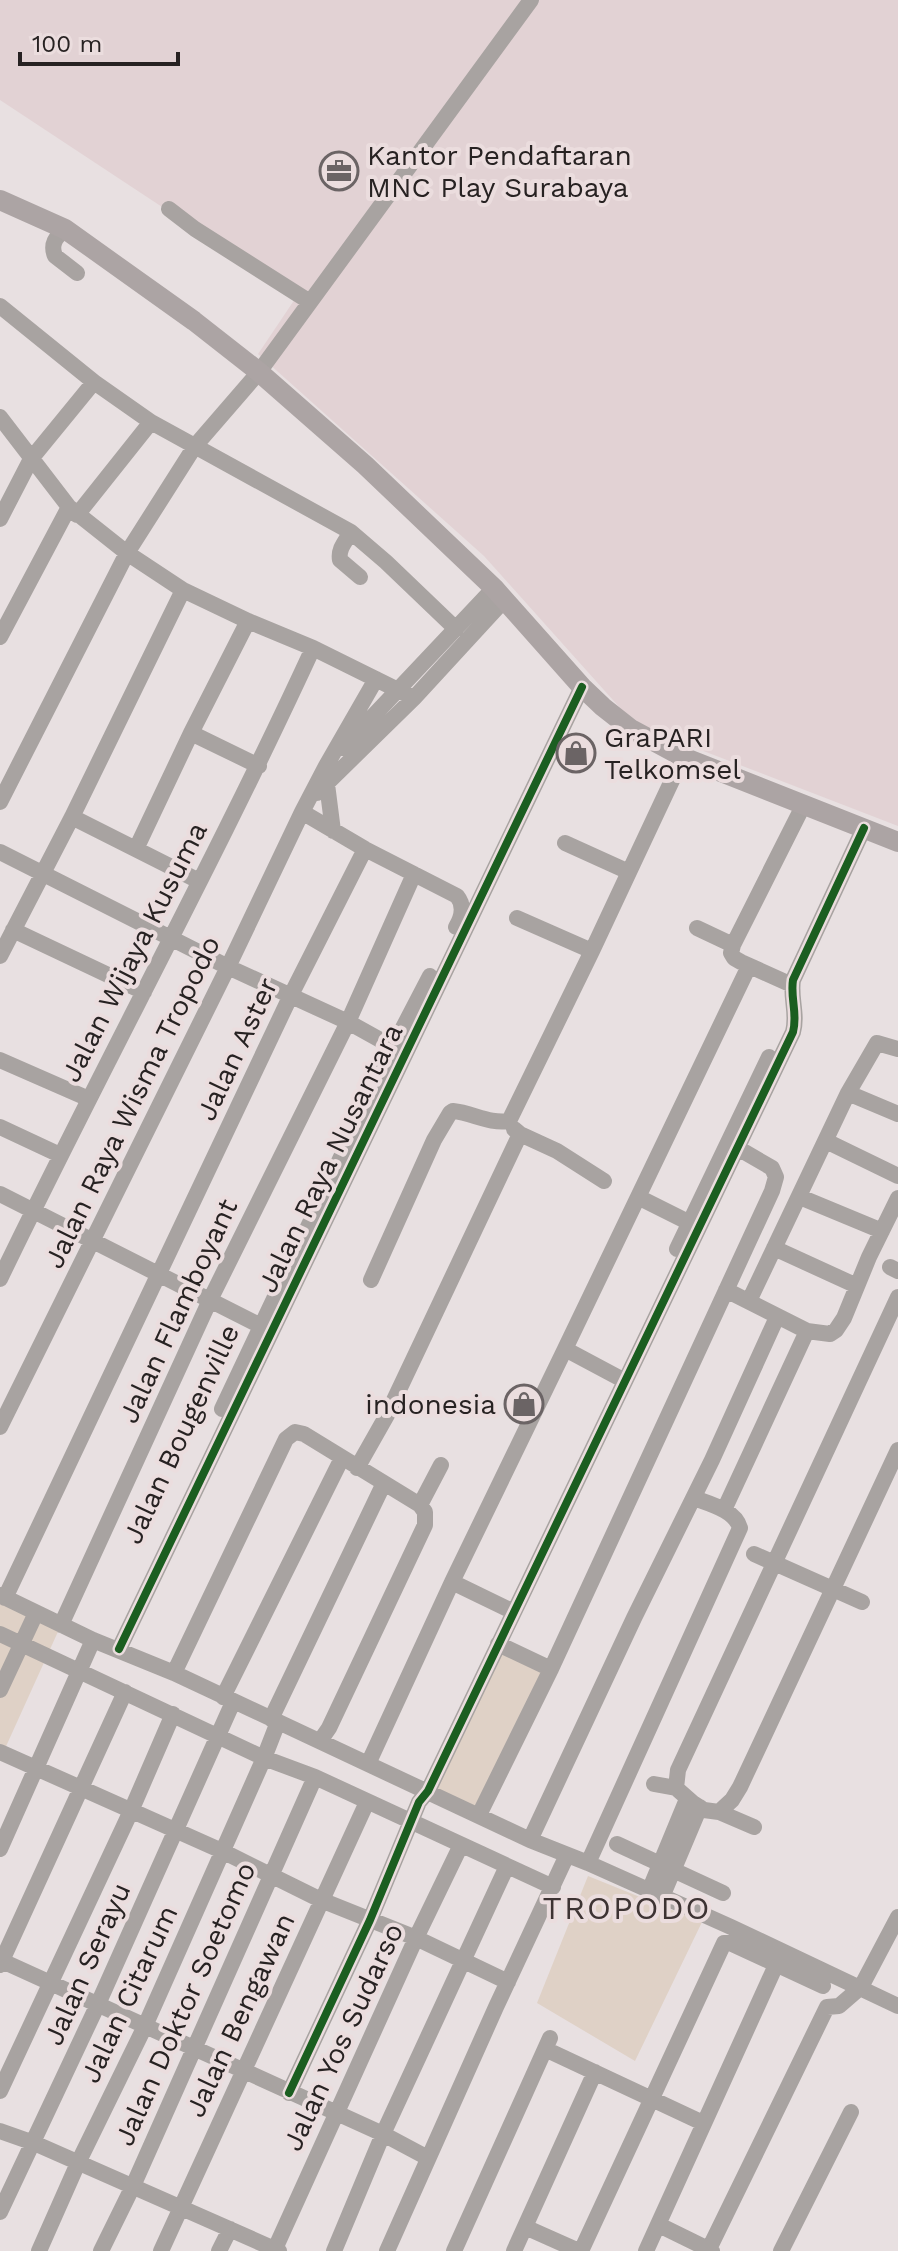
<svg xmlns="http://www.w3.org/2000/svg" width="898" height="2251" font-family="'Work Sans',sans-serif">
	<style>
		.built { fill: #e2d2d4 }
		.green { fill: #dfd1c6 }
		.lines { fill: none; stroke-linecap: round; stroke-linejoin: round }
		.minor { stroke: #a8a3a1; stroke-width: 16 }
		.major { stroke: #aca4a4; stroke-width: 20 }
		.cycleway-casing { stroke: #ebddde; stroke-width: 13 }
		.cycleway { stroke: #1b5e20; stroke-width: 8 }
		.labels { text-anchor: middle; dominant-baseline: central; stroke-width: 8; stroke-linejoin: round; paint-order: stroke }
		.poi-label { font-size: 28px; fill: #272222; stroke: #ebddde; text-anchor: start }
		.street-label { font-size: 28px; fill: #272222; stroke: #ebddde }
		.quarter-label { font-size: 32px; letter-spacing: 2px; fill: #3d3333; stroke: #ebddde }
	</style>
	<rect width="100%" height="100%" fill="#e8e0e1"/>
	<path class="built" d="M0 0H898V826L649 730 621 709 484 556 258 354 297 296 0 100Z"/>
	<path class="green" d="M0 1595 61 1625 3 1753 0 1752Z
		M498 1644 551 1669 479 1815 428 1791Z
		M588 1876 702 1922 635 2061 537 2003Z"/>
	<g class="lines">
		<path class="minor" d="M169 209 195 229 310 302
			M65 229C56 237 50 244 55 256L77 273
			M0 306 94 382 151 422 351 532 386 562 456 629
			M0 417 69 507 127 553 183 590 248 621 313 648 414 698
			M77 515 151 422
			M0 519 31 459 94 382
			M351 532C345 542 338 549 340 560L360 577
			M0 637 69 507
			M191 733 259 766
			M343 748 494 588
			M327 784 333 831
			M317 793 414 698 505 599
			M0 802 127 553 195 446 259 372 531 0
			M302 812 365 849 457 896C465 906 462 917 456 927
			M72 817 199 881
			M565 843 629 872
			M136 849 191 733 248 621
			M0 852 228 967 348 1022 393 1047
			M517 918 592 951
			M697 928 733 945
			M13 930 144 992
			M0 956 72 817 183 590
			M792 985 741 962 734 958 731 953 733 945 804 804
			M0 1060 89 1099
			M848 1093 898 1114
			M509 1121 592 951 683 757
			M0 1127 60 1155
			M514 1129 520 1134 557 1151 604 1181
			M826 1141 898 1176
			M0 1194 261 1326
			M638 1197 690 1223
			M800 1197 882 1231
			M774 1248 857 1286
			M677 1249 769 1057
			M890 1267 898 1271
			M0 1279C102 1067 215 861 313 648
			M371 1280 434 1140 450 1113 453 1111C473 1113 489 1124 509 1121
			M726 1290 807 1331 830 1334 836 1330 844 1318 869 1257 898 1198
			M749 1301 848 1093 877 1043 898 1049
			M565 1349 749 966
			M222 1409 393 1047 430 976
			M0 1427 228 967 302 812 326 766 376 679
			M357 1468 387 1415 520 1134
			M420 1505 441 1465
			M724 1510 807 1331
			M754 1554 862 1602
			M452 1582 514 1612
			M0 1595 93 1640 174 1673 530 1840 588 1863 731 1927 898 2006
			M5 1598 291 995 365 849
			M61 1625 210 1300 348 1022 414 874
			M0 1634 264 1758 315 1777 553 1887
			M498 1644 551 1669
			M119 1649 582 687
			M174 1673 286 1439 295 1432 304 1434 420 1505 425 1512V1525L329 1728 320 1741
			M0 1690 36 1613
			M223 1697 342 1458
			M271 1719 384 1483
			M0 1752 222 1851 321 1900 416 1938 508 1982
			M368 1764 452 1582 565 1349 625 1381
			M654 1784 676 1788 693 1803 704 1810 719 1812 754 1827
			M676 1788 678 1770 898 1297
			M719 1812 732 1800 740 1787 898 1450
			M479 1815 551 1669 772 1191 776 1177 772 1168 729 1143
			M530 1840 634 1618 712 1460 777 1317
			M617 1844 723 1893
			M0 1849 93 1640
			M588 1863 740 1528C735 1510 710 1504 694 1498
			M649 1891 687 1799
			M662 1897 700 1807
			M0 1960 383 2134 428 2158
			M0 1965 125 1692
			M827 2007 839 2006 861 1987 898 1917
			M545 2049 703 2123
			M0 2091 131 1811 173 1714
			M289 2093 370 1920 419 1802 428 1791 793 1032C798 1014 790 998 793 980L864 828
			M0 2131 34 2143 279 2251
			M0 2212 98 2004 233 1702
			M659 2225 712 2251
			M525 2227 579 2251
			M39 2251 78 2163 145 2026 264 1758 278 1722
			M101 2251 133 2186 315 1777
			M161 2251 367 1802
			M219 2251 230 2229
			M274 2251 416 1938 461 1845
			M334 2251 383 2134 507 1866
			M387 2251 496 2007 567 1855
			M454 2251 550 2038
			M514 2251 595 2072
			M581 2251 724 1943H730L823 1986
			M646 2251 776 1965
			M708 2251 827 2007
			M781 2251 851 2112"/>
		<path class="major" d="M0 200 65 229 194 321 259 372 365 465 494 588 582 687 603 707 631 729 683 757 898 842"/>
		<g class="cycleway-casing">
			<path id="cycleway" d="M119 1649 582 687
				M289 2093 370 1920 419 1802 428 1791 793 1032C798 1014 790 998 793 980L864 828"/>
		</g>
		<use href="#cycleway" class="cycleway"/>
	</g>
	<defs>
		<g id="office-ring" transform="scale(2)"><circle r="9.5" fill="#ebddde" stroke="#6b6465" stroke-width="1.5"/><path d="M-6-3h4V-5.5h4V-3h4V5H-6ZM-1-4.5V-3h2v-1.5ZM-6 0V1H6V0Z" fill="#6b6465"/></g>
		<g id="shop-ring" transform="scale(2)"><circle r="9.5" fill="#ebddde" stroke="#6b6465" stroke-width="1.5"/><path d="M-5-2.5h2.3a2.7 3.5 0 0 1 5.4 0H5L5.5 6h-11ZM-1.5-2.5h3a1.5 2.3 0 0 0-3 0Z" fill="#6b6465"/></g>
	</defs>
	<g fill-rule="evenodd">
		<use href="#office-ring" x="339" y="171"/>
		<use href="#shop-ring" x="576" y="753"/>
		<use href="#shop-ring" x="524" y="1404"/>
	</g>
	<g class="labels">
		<g class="poi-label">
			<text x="367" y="155">Kantor Pendaftaran<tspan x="367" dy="32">MNC Play Surabaya</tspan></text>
			<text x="604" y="737">GraPARI<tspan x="604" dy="32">Telkomsel</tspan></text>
			<text x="496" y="1404" text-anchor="end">indonesia</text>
		</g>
		<g class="street-label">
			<text transform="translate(134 952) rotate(-63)">Jalan Wijaya Kusuma</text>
			<text transform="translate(237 1049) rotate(-65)">Jalan Aster</text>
			<text transform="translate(132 1102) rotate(-64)">Jalan Raya Wisma Tropodo</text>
			<text transform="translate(330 1158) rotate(-64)">Jalan Raya Nusantara</text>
			<text transform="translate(178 1311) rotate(-65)">Jalan Flamboyant</text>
			<text transform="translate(181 1434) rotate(-65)">Jalan Bougenville</text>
			<text transform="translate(87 1964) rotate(-66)">Jalan Serayu</text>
			<text transform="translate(129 1994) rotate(-65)">Jalan Citarum</text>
			<text transform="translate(185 2004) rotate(-66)">Jalan Doktor Soetomo</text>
			<text transform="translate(240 2015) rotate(-65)">Jalan Bengawan</text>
			<text transform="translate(343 2037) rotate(-65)">Jalan Yos Sudarso</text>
		</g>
		<g class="quarter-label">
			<text x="627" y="1908">TROPODO</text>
		</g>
	</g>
	<path d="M20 52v12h158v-12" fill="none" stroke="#272222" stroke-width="4"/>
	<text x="32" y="52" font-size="24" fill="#272222" stroke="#ebddde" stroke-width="6" paint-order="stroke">100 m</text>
</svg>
